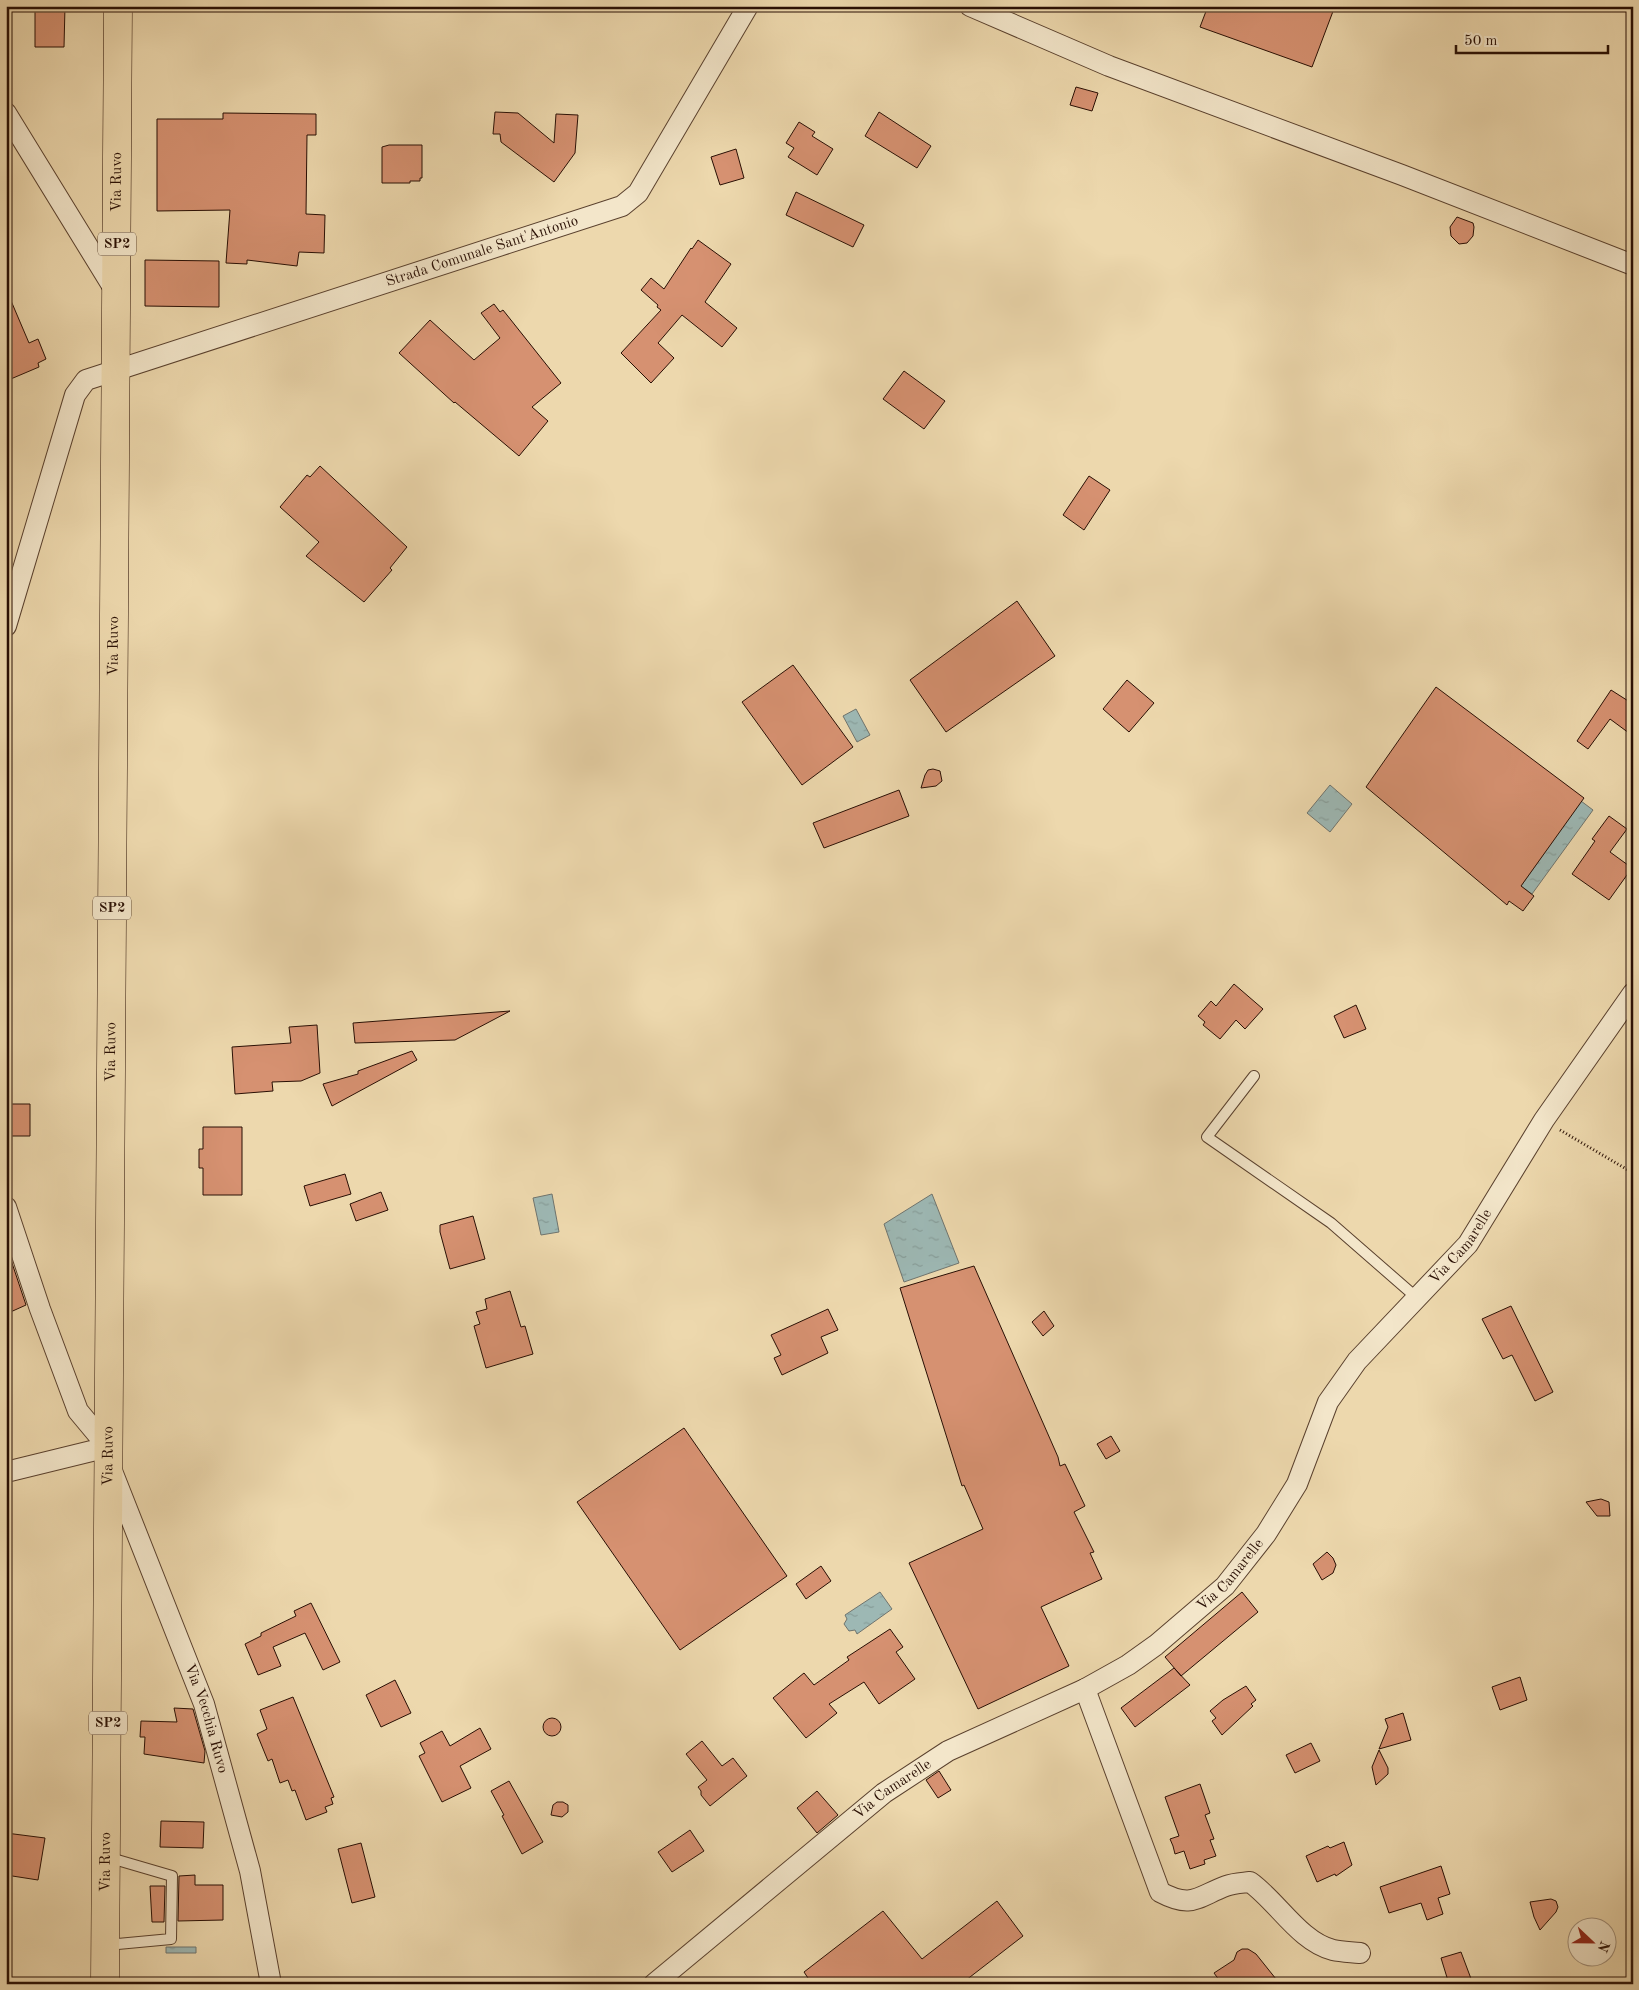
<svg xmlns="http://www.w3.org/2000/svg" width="1639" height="1990" font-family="'Old Standard TT',serif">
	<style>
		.water { fill: url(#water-ripples); stroke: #6f746e }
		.building { fill: #d69171; stroke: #290f04 }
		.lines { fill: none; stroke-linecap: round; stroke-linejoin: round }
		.lane-casing { stroke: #5a412e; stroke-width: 12 }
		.street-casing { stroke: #5a412e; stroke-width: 22 }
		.primary-casing { stroke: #290f04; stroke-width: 29 }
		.path { stroke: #290f04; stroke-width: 3; stroke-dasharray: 1 2.5; stroke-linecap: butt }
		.lane { stroke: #f3e6ca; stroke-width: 10 }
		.street { stroke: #f3e6ca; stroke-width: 20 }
		.primary { stroke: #edd8ad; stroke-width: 28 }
		.labels { text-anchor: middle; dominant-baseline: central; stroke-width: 4.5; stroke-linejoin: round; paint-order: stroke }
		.shield { fill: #f3e6ca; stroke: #66503f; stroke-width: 1 }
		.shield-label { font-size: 14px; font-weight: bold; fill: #290f04 }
		.street-label { font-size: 15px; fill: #290f04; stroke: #f3e6ca }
	</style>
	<defs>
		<pattern id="water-ripples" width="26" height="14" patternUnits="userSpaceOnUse" patternTransform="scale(1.25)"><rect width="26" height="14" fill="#9db8b4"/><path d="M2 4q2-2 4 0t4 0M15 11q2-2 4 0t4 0" fill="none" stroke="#879d99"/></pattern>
	</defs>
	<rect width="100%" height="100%" fill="#edd8ad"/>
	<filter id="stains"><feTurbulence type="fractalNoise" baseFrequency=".004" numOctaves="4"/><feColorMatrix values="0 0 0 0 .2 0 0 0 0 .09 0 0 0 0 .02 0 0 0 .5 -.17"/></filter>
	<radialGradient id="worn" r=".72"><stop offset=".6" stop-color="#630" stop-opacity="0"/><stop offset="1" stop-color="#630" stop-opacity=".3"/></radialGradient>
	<path class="water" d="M856 709 870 735 857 742 843 716Z
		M1330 785 1352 804 1330 832 1307 813Z
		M1581 801 1593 810 1532 894 1521 886Z
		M552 1194 559 1232 541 1235 533 1198Z
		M932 1194 959 1263 904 1282 884 1224Z
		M880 1592 892 1609 857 1634 855 1630 849 1631 844 1624 847 1619 845 1615Z
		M166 1947H196V1953H166Z"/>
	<path class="building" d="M35 6H65L64 47H35Z
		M1208 6H1335L1312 67 1200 27Z
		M1076 87 1098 93 1092 111 1070 105Z
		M495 112 518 113 554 143 556 114 578 115 575 153 554 182 501 142 500 134H493Z
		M879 112 931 146 917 168 865 136Z
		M223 113 316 114V135H307L306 214 325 215 324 253 299 252 297 266 247 260V264L226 263 230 210 157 211V119H223Z
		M799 122 815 132 812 136 833 149 817 175 788 157 794 148 786 143Z
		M389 145H422V178H420V181H410V183H382V147Z
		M736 149 744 178 720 185 711 157Z
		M796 192 864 225 853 247 786 215Z
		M1457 217 1473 223 1474 227 1473 236 1467 243 1459 244 1451 236 1450 227Z
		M698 240 731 264 705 302 737 328 722 347 682 315 658 343 674 358 651 383 621 353 661 310 657 307 658 305 641 290 651 278 664 289 691 248 692 249Z
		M145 260 219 261V307L145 306Z
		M6 289 29 343 38 339 46 359 38 363 39 367 6 381Z
		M494 304 500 312 503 310 561 383 532 407 548 421 519 456 455 402 454 403 399 353 430 320 474 360 500 338 481 313Z
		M904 371 945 401 924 429 883 399Z
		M320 466 407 547 390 568 392 570 364 602 306 556 319 542 280 507 307 475 310 477Z
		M1089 476 1110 490 1084 530 1063 515Z
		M1017 601 1055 656 946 732 910 680Z
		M793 665 853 747 802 785 742 702Z
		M1127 680 1154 703 1129 732 1103 709Z
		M1436 687 1584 798 1521 886 1534 896 1523 911 1509 901 1507 905 1366 787Z
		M1611 690 1633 704V736L1610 719 1588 749 1577 741Z
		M933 769 940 771 942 781 936 786 921 788 925 775 928 770Z
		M899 790 909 816 824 848 813 823Z
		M1609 816 1627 829 1610 852 1632 868 1609 900 1572 874 1595 841 1592 839Z
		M1234 984 1263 1009 1245 1029 1236 1020 1220 1039 1203 1025 1205 1022 1198 1016 1211 1001 1216 1006Z
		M1356 1005 1366 1029 1344 1038 1334 1016Z
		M510 1011 455 1040 355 1043 353 1023Z
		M317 1025 320 1073 301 1081 272 1082 273 1091 235 1094 232 1047 291 1043 289 1027Z
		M412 1051 417 1060 332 1106 323 1084 358 1074V1071Z
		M6 1104H30V1136H6Z
		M203 1127H242V1195H203V1168H199V1149H203Z
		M345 1174 351 1194 310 1206 304 1186Z
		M381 1192 388 1210 356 1221 350 1204Z
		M473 1216 485 1259 450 1269 440 1232V1225Z
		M6 1251H8L26 1305 6 1314Z
		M974 1266 1058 1457 1060 1466 1065 1464 1085 1506 1074 1512 1094 1552 1090 1553 1102 1579 1041 1607 1069 1666 978 1709 909 1563 983 1529 964 1485 962 1486 900 1288Z
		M510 1291 521 1327 525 1326 533 1354 486 1368 474 1326 480 1324 476 1312 487 1309 485 1299Z
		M1511 1306 1553 1392 1535 1401 1512 1355 1503 1359 1482 1319Z
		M828 1309 838 1330 821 1337 828 1353 782 1375 774 1358 781 1355 771 1335Z
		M1044 1311 1054 1326 1043 1336 1032 1322Z
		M684 1428 787 1576 680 1650 577 1502Z
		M1111 1436 1120 1451 1106 1459 1097 1444Z
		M1601 1499 1609 1502 1610 1516H1597L1586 1502Z
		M1327 1552 1333 1558 1336 1565 1333 1573 1322 1580 1313 1564Z
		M821 1566 831 1581 806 1599 796 1584Z
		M1242 1592 1258 1612 1181 1676 1165 1657Z
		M311 1603 340 1662 323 1670 305 1633 273 1647 281 1666 258 1675 245 1644 261 1636V1633L296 1616 294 1611Z
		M890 1629 903 1647 896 1652 915 1679 879 1704 864 1682 829 1704 837 1713 806 1738 773 1698 804 1673 814 1685 849 1660 847 1657Z
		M1174 1668 1190 1685 1135 1727 1121 1708Z
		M1520 1677 1527 1700 1500 1710 1492 1687Z
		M395 1680 411 1713 381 1727 366 1695Z
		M1246 1686 1256 1700 1251 1704 1253 1706 1222 1735 1212 1721 1216 1718 1210 1711 1223 1700Z
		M293 1697 334 1797 331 1798 333 1804 325 1807 327 1812 306 1820 295 1790 292 1791 288 1780 280 1783 272 1759 268 1761 257 1734 267 1729 260 1710Z
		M174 1708 193 1709 205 1751 204 1763 144 1754 145 1737H140L141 1721 177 1722Z
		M1403 1713 1411 1740 1379 1749 1388 1727 1385 1719Z
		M543 1727a9 9 0 1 1 18 0a9 9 0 1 1-18 0Z
		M480 1728 491 1749 460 1766 471 1788 442 1802 419 1756 425 1753 420 1743 442 1731 450 1746Z
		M702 1741 722 1766 733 1758 747 1776 710 1806 701 1795V1791L698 1787 707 1780 686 1754Z
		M1311 1743 1320 1761 1295 1773 1286 1755Z
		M1379 1750 1388 1768V1774L1376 1785 1372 1767Z
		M939 1771 951 1790 938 1798 926 1780Z
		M509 1781 543 1842 522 1854 502 1816 504 1815 491 1791Z
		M1200 1784 1210 1813 1205 1815 1214 1839 1210 1840 1216 1856 1204 1860 1205 1864 1190 1869 1184 1851 1175 1854 1173 1846 1170 1839 1179 1836 1165 1797Z
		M817 1791 838 1815 817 1833 797 1808Z
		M557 1802H563L568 1805V1812L562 1817 551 1815 553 1805Z
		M161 1821 204 1822 203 1848 160 1847Z
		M690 1830 704 1851 672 1872 658 1852Z
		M6 1833 45 1838 38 1880 6 1875Z
		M1344 1842 1352 1865 1336 1876 1335 1874 1317 1882 1306 1856 1328 1846 1330 1848Z
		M361 1843 375 1897 352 1903 338 1849Z
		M1441 1866 1450 1894 1438 1898 1443 1914 1427 1920 1421 1903 1389 1913 1380 1887Z
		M195 1875V1885H223V1920L178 1921 179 1876Z
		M150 1886H165L164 1922H152Z
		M1551 1899 1556 1901 1558 1907 1556 1912 1540 1930 1534 1917 1530 1902Z
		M997 1901 1023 1936 961 1984H812L804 1972 883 1911 922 1959Z
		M1242 1949H1248L1256 1954 1280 1984H1222L1214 1973 1234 1960 1237 1952Z
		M1461 1952 1473 1984H1449L1441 1958Z"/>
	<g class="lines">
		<g class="lane-casing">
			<path id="lane" d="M1254 1076 1207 1137 1331 1223 1417 1298
				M107 1945 171 1939 172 1876 107 1857"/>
		</g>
		<g class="street-casing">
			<g id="street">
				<path d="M970 6 1109 66 1402 175 1633 265"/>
				<path d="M6 113 116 292"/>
				<path id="s1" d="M6 626 75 395 86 380 622 206 638 193 748 6"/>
				<path d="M6 1207 40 1309 78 1411 108 1447 6 1472"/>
				<path id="s2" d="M112 1471 204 1704 250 1871 271 1984"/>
				<path d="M1085 1689 1160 1892C1192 1909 1197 1897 1226 1886 1234 1883 1242 1883 1250 1882 1277 1901 1300 1942 1333 1950 1342 1952 1352 1952 1360 1953"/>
				<path id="s3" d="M654 1984 884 1793 948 1751 1085 1689 1128 1665 1156 1645 1225 1586 1266 1534 1297 1484 1328 1402 1357 1361 1468 1244 1544 1120 1633 993"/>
			</g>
		</g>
		<g class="primary-casing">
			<g id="primary">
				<path id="s4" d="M105 1984 118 6"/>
			</g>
		</g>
		<path class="path" d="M1560 1130 1633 1173"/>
		<use href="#lane" class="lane"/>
		<use href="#street" class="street"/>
		<use href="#primary" class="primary"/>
	</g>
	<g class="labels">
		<g class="shield">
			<rect x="98" y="232.5" width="38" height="23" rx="4"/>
			<rect x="93" y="896.5" width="38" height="23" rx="4"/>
			<rect x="89" y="1711.5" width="38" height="23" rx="4"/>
		</g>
		<g class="shield-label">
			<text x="117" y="244">SP2</text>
			<text x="112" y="908">SP2</text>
			<text x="108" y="1723">SP2</text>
		</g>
		<g class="street-label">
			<text stroke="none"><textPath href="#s4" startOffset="1802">Via Ruvo</textPath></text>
			<text stroke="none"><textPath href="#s1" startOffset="676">Strada Comunale Sant'Antonio</textPath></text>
			<text stroke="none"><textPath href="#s4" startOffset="1338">Via Ruvo</textPath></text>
			<text stroke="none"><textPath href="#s4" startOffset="932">Via Ruvo</textPath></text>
			<text stroke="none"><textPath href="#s3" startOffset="1118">Via Camarelle</textPath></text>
			<text stroke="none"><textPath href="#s4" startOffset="528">Via Ruvo</textPath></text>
			<text stroke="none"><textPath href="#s3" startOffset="712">Via Camarelle</textPath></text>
			<text stroke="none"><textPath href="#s2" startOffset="265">Via Vecchia Ruvo</textPath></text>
			<text stroke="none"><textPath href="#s3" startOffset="308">Via Camarelle</textPath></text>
			<text stroke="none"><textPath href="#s4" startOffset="122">Via Ruvo</textPath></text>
		</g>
	</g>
	<rect width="1639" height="1990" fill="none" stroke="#edd8ad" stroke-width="25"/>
	<rect x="8" y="8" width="1624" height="1975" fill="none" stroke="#290f04" stroke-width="2.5"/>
	<rect x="12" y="12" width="1614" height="1965" fill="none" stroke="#290f04"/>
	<g transform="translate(1592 1942) rotate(112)"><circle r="24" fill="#f3e6ca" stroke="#a2907b"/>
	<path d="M0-4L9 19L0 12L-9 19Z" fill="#8f2418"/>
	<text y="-8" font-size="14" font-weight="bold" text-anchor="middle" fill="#290f04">N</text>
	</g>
	<path d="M1456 45v8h152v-8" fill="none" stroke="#290f04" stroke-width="2.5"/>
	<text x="1464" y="45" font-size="15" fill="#290f04" stroke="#f3e6ca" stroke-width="4" paint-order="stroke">50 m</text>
	<rect width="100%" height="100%" filter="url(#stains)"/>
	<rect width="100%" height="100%" fill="url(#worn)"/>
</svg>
